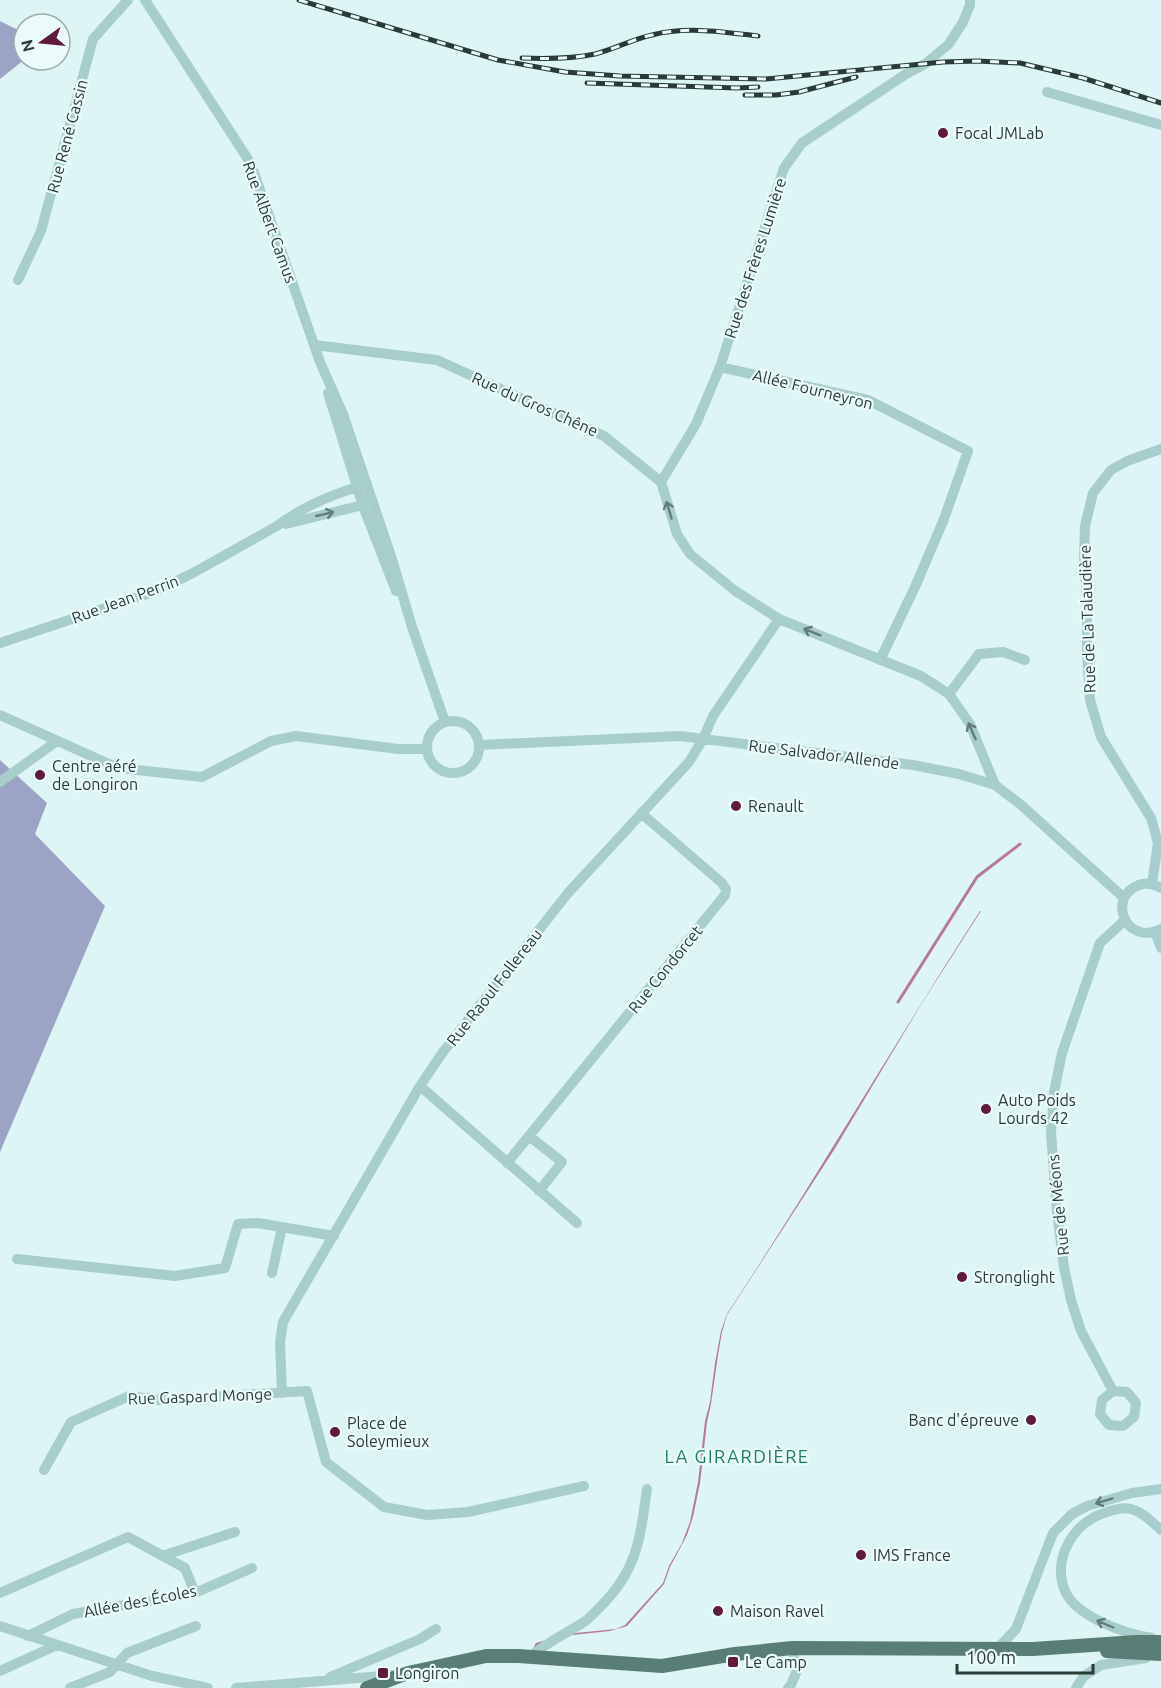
<svg xmlns="http://www.w3.org/2000/svg" width="1161" height="1688" font-family="Ubuntu,sans-serif">
	<style>
		.green { fill: #9ca4c6 }
		.water { fill: #b57a97 }
		.lines { fill: none; stroke-linecap: round; stroke-linejoin: round }
		.stream { stroke: #b57a97; stroke-width: 3 }
		.minor { stroke: #a8cecb; stroke-width: 10 }
		.major { stroke: #597e76; stroke-width: 14 }
		.rail-casing { stroke: #293b37; stroke-width: 5 }
		.rail { stroke: #ebfbfc; stroke-width: 3; stroke-dasharray: 9; stroke-linecap: butt }
		.oneway { stroke: #627d7a }
		.poi-dot { fill: #601a3b; stroke: #ebfbfc; stroke-width: 2 }
		.labels { text-anchor: middle; dominant-baseline: central; stroke-width: 4.5; stroke-linejoin: round; paint-order: stroke }
		.poi-label { font-size: 16px; fill: #293b37; stroke: #ebfbfc; text-anchor: start }
		.street-label { font-size: 16px; fill: #293b37; stroke: #ebfbfc }
		.neighbourhood-label { font-size: 18px; letter-spacing: 1.5px; fill: #197e60; stroke: #ebfbfc }
	</style>
	<rect width="100%" height="100%" fill="#def5f5"/>
	<path class="green" d="M0 21 24 33V60L0 79Z
		M0 760 47 803 35 834 105 906 0 1152Z"/>
	<path class="water" d="M980 911H981L922 1003 834 1150 727 1315 722 1332 718 1355 711 1404 707 1422 700 1483 693 1517 687 1535 670 1567 664 1584 627 1626 610 1631 563 1636 532 1651 536 1643 566 1634 616 1629 625 1625 663 1583 669 1566 682 1543 690 1522 698 1482 705 1421 710 1402 715 1363 721 1331 727 1314C814 1182 894 1044 980 911Z"/>
	<g class="lines">
		<path class="stream" d="M898 1002 977 877 1020 844"/>
		<path class="minor" d="M145 0 251 164 320 362 343 414 392 559 412 627 445 722
			M1047 92 1161 125
			M18 280 41 231 93 39 128 0
			M314 345 437 360 604 436 661 482 677 534 690 554 734 590 779 619 921 676 949 694 970 724 995 785
			M720 367 868 400 968 451 944 519 915 587 880 660
			M328 393 363 506 396 591
			M661 482 696 424 720 367 784 168 802 143 906 74 925 64 949 44 963 22 970 5V0
			M286 524 367 504
			M0 643 156 591 193 573 277 526C303 506 336 493 367 484
			M949 694 979 654 1003 652 1025 660
			M0 715 118 768 202 777 271 741 296 736 398 749H427
			M427 747a26 26 0 1 1 52 0a26 26 0 1 1-52 0Z
			M479 745 680 736 913 765 959 774 995 785 1020 804 1124 898
			M0 782 57 741
			M1152 884 1158 843 1151 818 1101 737 1090 700 1087 652V599L1084 557 1085 526 1093 493 1111 470 1127 461 1161 449
			M1161 888C1154 884 1147 882 1139 885 1106 897 1126 947 1161 929
			M1155 932 1161 948
			M420 1086 577 1223
			M529 1136 562 1162 539 1191
			M507 1163 725 895 726 889 722 883 641 813
			M17 1259 175 1276 225 1268 238 1224 258 1223 334 1236
			M272 1273 282 1227
			M1113 1391 1102 1400 1100 1414 1109 1425 1123 1426 1134 1417 1136 1403 1127 1392 1113 1391 1081 1331 1071 1300 1064 1267 1057 1212 1051 1133 1054 1092 1062 1053 1100 943 1125 920
			M282 1393 280 1342 283 1322 420 1086 443 1052 568 893 689 762 703 739 713 716 779 619
			M44 1470 71 1422 129 1396 159 1400 307 1391 326 1462 384 1507 427 1515 468 1512 584 1486
			M162 1556 235 1532
			M0 1593 128 1537 185 1568 195 1593
			M0 1626 152 1676 208 1688
			M28 1636 73 1614 195 1593 252 1568
			M1152 1638C1126 1634 1076 1617 1065 1591 1052 1559 1073 1523 1104 1513 1113 1510 1122 1507 1131 1509 1143 1512 1152 1522 1161 1530
			M998 1648 1016 1629 1053 1533 1072 1514 1087 1506 1132 1493 1161 1489
			M530 1657C546 1642 566 1634 584 1622 590 1618 596 1611 601 1606 638 1569 640 1538 647 1489
			M0 1671 57 1645
			M330 1677 420 1639 436 1629
			M70 1688 110 1672 127 1653 196 1626
			M236 1688 394 1675
			M788 1688 790 1687 797 1671 792 1648
			M1076 1688 1084 1676 1101 1665 1146 1658"/>
		<path class="major" d="M1107 1651 1161 1654
			M367 1688 408 1673 486 1656H518L662 1666 735 1654 792 1648 1033 1649 1136 1642H1161"/>
		<g class="rail-casing">
			<path id="rail" d="M299 0 498 60 565 72 620 76 766 79 943 62 977 61 1020 63 1083 78 1161 103
				M522 58C546 59 571 59 595 54 615 49 633 39 652 35 686 26 724 32 758 36
				M587 83 737 88 758 87
				M745 95H776L799 92 856 77"/>
		</g>
		<use href="#rail" class="rail"/>
	</g>
	<defs><path id="oneway-shaft" d="M-6 0H5M1.5-3L5.5 0L1.5 3" fill="none" stroke-width="1.6" stroke-linecap="round" stroke-linejoin="round" transform="scale(1.5)"/></defs>
	<g class="oneway">
		<use href="#oneway-shaft" transform="translate(669 510) rotate(-107)"/>
		<use href="#oneway-shaft" transform="translate(325 514) rotate(-13)"/>
		<use href="#oneway-shaft" transform="translate(812 632) rotate(-158)"/>
		<use href="#oneway-shaft" transform="translate(972 731) rotate(-114)"/>
		<use href="#oneway-shaft" transform="translate(1104 1501) rotate(163)"/>
		<use href="#oneway-shaft" transform="translate(1105 1624) rotate(-157)"/>
	</g>
	<g class="poi-dot">
		<circle cx="943" cy="133" r="6"/>
		<circle cx="40" cy="775" r="6"/>
		<circle cx="736" cy="806" r="6"/>
		<circle cx="986" cy="1109" r="6"/>
		<circle cx="962" cy="1277" r="6"/>
		<circle cx="1031" cy="1420" r="6"/>
		<circle cx="335" cy="1432" r="6"/>
		<circle cx="861" cy="1555" r="6"/>
		<circle cx="718" cy="1611" r="6"/>
		<rect x="727" y="1656" width="12" height="12" rx="3"/>
		<rect x="377" y="1667" width="12" height="12" rx="3"/>
	</g>
	<g class="labels">
		<g class="poi-label">
			<text x="955" y="133">Focal JMLab</text>
			<text x="52" y="766">Centre aéré<tspan x="52" dy="18">de Longiron</tspan></text>
			<text x="748" y="806">Renault</text>
			<text x="998" y="1100">Auto Poids<tspan x="998" dy="18">Lourds 42</tspan></text>
			<text x="974" y="1277">Stronglight</text>
			<text x="1019" y="1420" text-anchor="end">Banc d'épreuve</text>
			<text x="347" y="1423">Place de<tspan x="347" dy="18">Soleymieux</tspan></text>
			<text x="873" y="1555">IMS France</text>
			<text x="730" y="1611">Maison Ravel</text>
			<text x="745" y="1662">Le Camp</text>
			<text x="395" y="1673">Longiron</text>
		</g>
		<g class="street-label">
			<text transform="translate(67 136) rotate(-75)">Rue René Cassin</text>
			<text transform="translate(270 222) rotate(70)">Rue Albert Camus</text>
			<text transform="translate(755 258) rotate(-72)">Rue des Frères Lumière</text>
			<text transform="translate(813 389) rotate(14)">Allée Fourneyron</text>
			<text transform="translate(535 404) rotate(24)">Rue du Gros Chêne</text>
			<text transform="translate(125 599) rotate(-20)">Rue Jean Perrin</text>
			<text transform="translate(1087 619) rotate(-92)">Rue de La Talaudière</text>
			<text transform="translate(824 754) rotate(7)">Rue Salvador Allende</text>
			<text transform="translate(665 969) rotate(-51)">Rue Condorcet</text>
			<text transform="translate(494 987) rotate(-52)">Rue Raoul Follereau</text>
			<text transform="translate(1058 1205) rotate(-96)">Rue de Méons</text>
			<text transform="translate(200 1396) rotate(-2)">Rue Gaspard Monge</text>
			<text transform="translate(140 1601) rotate(-11)">Allée des Écoles</text>
		</g>
		<g class="neighbourhood-label">
			<text x="737" y="1456">LA GIRARDIÈRE</text>
		</g>
	</g>
	<g transform="translate(42 42) rotate(255)"><circle r="28" fill="#ebfbfc" stroke="#9daead" stroke-width="1.5"/>
	<path d="M0-4.5L10 22L0 15L-10 22Z" fill="#601a3b"/>
	<text y="-9" font-size="16" font-weight="bold" text-anchor="middle" fill="#293b37">N</text>
	</g>
	<path d="M957 1664v9h136v-9" fill="none" stroke="#293b37" stroke-width="3"/>
	<text x="966" y="1664" font-size="18" fill="#293b37" stroke="#ebfbfc" stroke-width="4.5" paint-order="stroke">100 m</text>
</svg>
